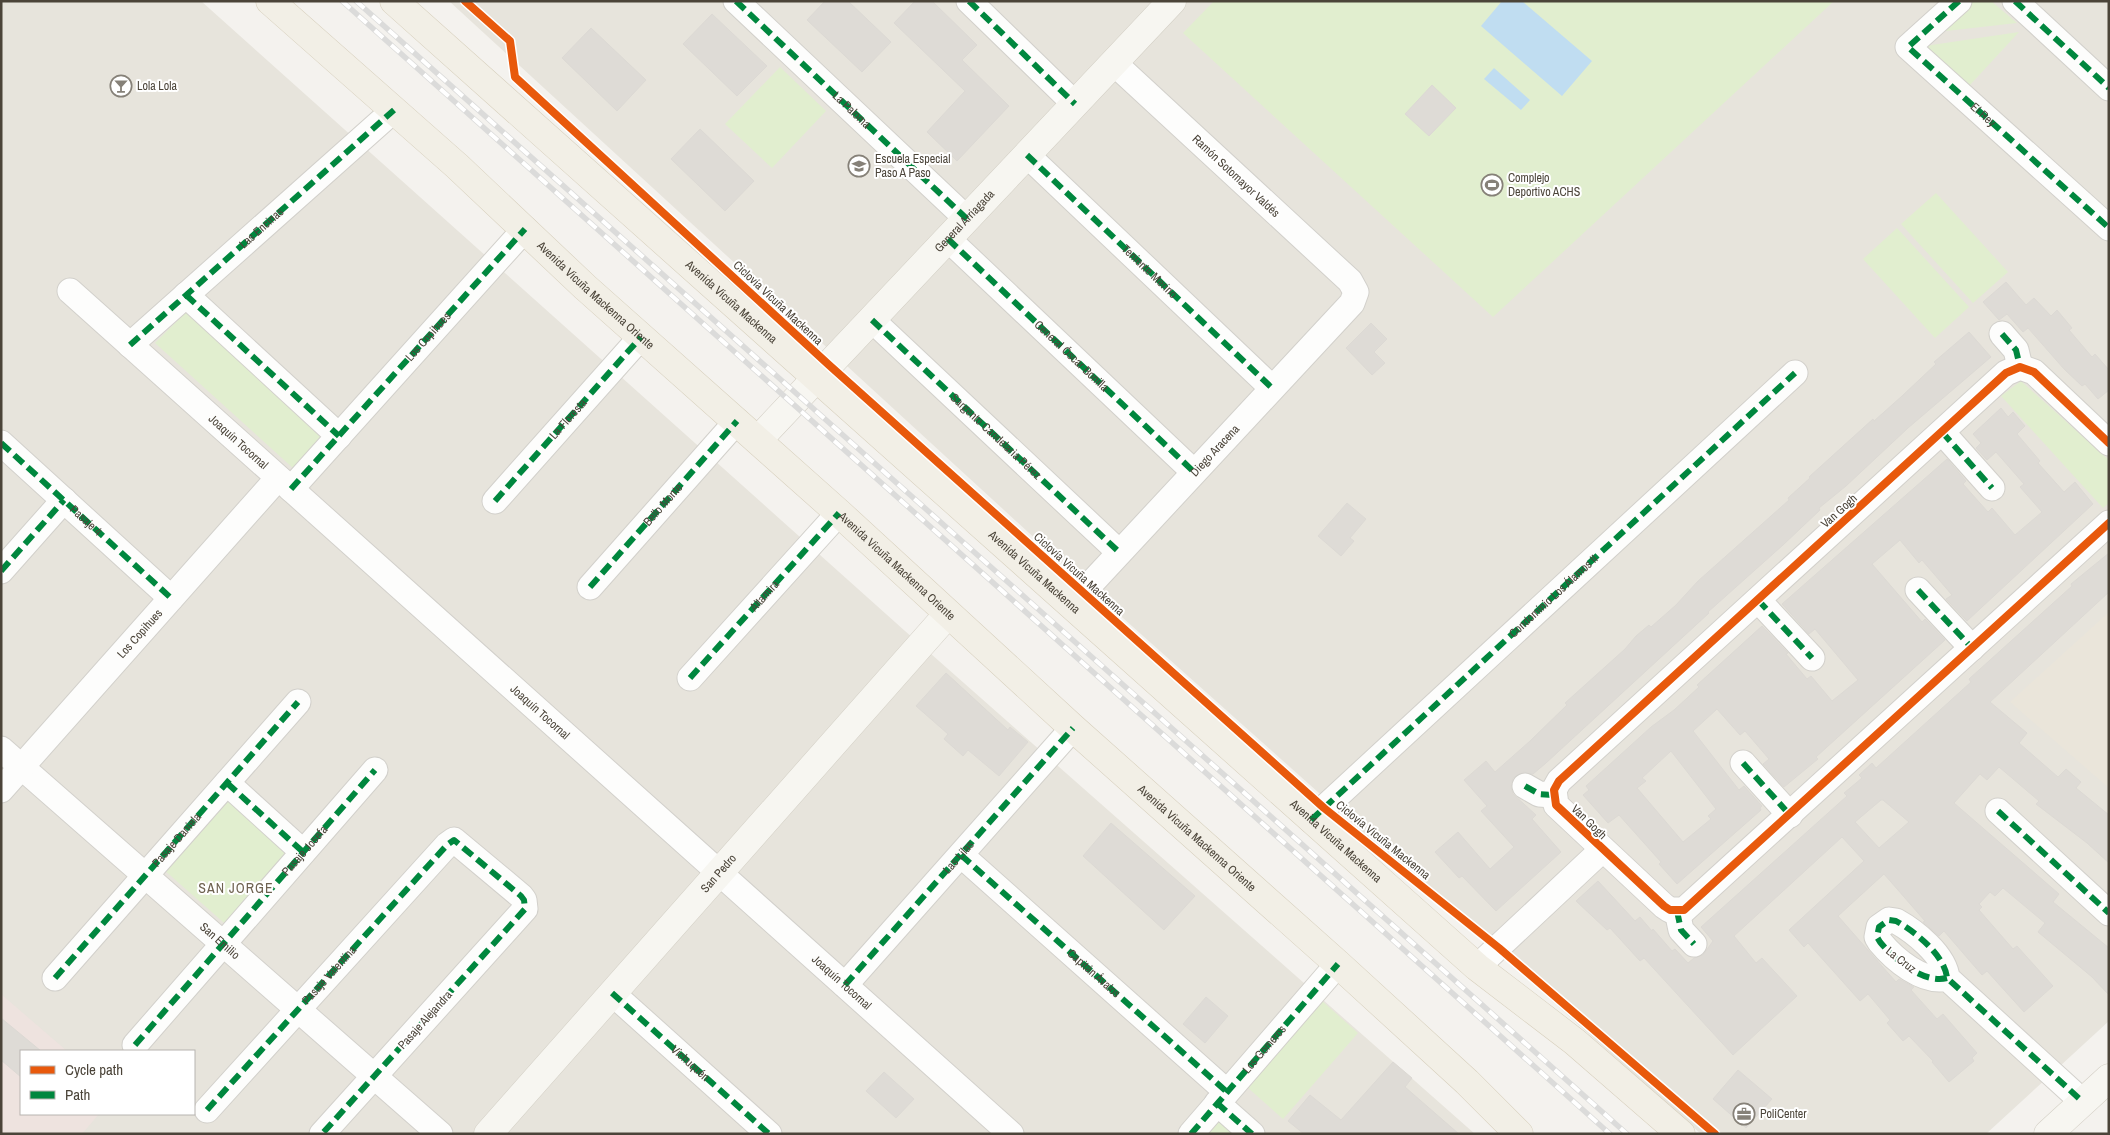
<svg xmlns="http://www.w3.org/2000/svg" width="2110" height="1135" font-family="'Archivo Narrow',sans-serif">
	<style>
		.residential { fill: #e7e4dc; fill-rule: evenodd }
		.education { fill: #eae5da }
		.medical { fill: #eee3df }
		.green { fill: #e1eecf }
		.water { fill: #c0ddf1 }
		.building { fill: #dedbd6; stroke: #dcd9d4; fill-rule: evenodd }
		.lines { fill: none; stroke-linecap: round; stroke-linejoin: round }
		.street-casing { stroke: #d2d0cb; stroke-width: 27 }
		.secondary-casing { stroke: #d3cfc5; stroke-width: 29 }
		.primary-casing { stroke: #d6cebb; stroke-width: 29 }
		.street { stroke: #fdfdfc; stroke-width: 25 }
		.secondary { stroke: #f7f6f1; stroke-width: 28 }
		.primary { stroke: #f2efe6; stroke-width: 28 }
		.rail-casing { stroke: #dbdbda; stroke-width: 5.5 }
		.rail { stroke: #fff; stroke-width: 4; stroke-dasharray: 11; stroke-linecap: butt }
		.quiet { stroke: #00873e; stroke-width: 6; stroke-dasharray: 12 6; stroke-linecap: butt }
		.cycleway-casing { stroke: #fff; stroke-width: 11 }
		.cycleway { stroke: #e8590c; stroke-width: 8 }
		.labels { text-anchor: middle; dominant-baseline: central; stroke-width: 4; stroke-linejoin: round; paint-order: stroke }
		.poi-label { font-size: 12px; fill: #4b4439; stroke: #fff; text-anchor: start }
		.street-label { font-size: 12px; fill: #4b4439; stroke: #fff }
		.neighbourhood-label { font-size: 14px; letter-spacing: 1px; fill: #6e6250; stroke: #fff }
	</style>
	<rect width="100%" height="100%" fill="#f4f2ee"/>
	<path class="residential" d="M1 1H201L905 631 1475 1134H1ZM21 1051H194V1114H21Z
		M449 1H2109V1021L1986 1134H1701L1077 577Z"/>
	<path class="education" d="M2109 612V788L2010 702Z"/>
	<path class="medical" d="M1 994 67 1051H21V1114H99L82 1134H1Z"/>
	<path class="green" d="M1214 1H1834L1493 317 1183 33Z
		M1966 1H1991L2017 23 1928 33Z
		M2019 32 1969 86 1925 46Z
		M780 67 826 111 772 168 725 124Z
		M1936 193 2008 272 1973 303 1901 224Z
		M1897 228 1969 307 1935 338 1863 259Z
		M191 307 324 432 294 469 155 343Z
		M2021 381 2109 460V503L2103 508 2001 396Z
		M227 797 295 856 231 929 163 869Z
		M1321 1000 1358 1033 1283 1119 1246 1086Z
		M1218 1115 1238 1134H1203Z"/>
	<path class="water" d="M1502 1H1522L1592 61 1562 96 1481 26Z
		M1494 68 1530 100 1521 110 1484 79Z"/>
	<path class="building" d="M825 1H848L891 42 862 72 807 20Z
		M915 1H932L977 45 962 60 1009 106 957 161 927 132 965 91 894 23Z
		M712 14 767 66 737 96 683 44Z
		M591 28 646 80 617 111 562 58Z
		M1432 85 1456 108 1429 136 1405 114Z
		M700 129 754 181 725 211 671 159Z
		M2006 282 2026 305 2034 298 2051 316 2057 310 2072 328 2069 330 2092 357 2095 354 2109 370V390L2098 399 2085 384 2082 386 2064 369 2028 328 2023 332 2007 314 1999 320 1983 302Z
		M1371 323 1387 339 1374 352 1385 363 1372 375 1346 348Z
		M1969 332 1991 357 1908 428 1846 486 1819 508 1820 510 1783 545 1708 612 1709 613 1546 763 1533 774 1524 772 1513 778 1511 787 1513 794 1536 815 1532 819 1561 852 1496 911 1462 876 1459 878 1435 852 1458 832 1490 869 1514 847 1481 811 1487 806 1464 780 1486 761 1495 772 1530 741 1567 705 1565 703 1625 649 1636 636 1649 625 1651 627 1676 605 1698 581 1789 500 1788 498 1810 478 1809 477 1873 419 1874 421 1902 396 1936 364 1934 362Z
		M2001 408 2008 417 2013 412 2025 426 2017 434 2040 461 2038 463 2064 492 2075 482 2093 504 1967 621 1946 599 1952 595 1922 560 1919 563 1900 540 1872 564 1922 622 1925 619 1945 640 1816 757 1818 759 1784 787 1763 764 1769 759 1745 731 1740 735 1717 709 1693 731 1739 790 1744 786 1762 806 1760 808 1761 810 1677 884 1659 864 1661 862 1619 815 1608 823 1583 795 1589 790 1586 786 1651 727 1674 710 1699 687 1697 685 1762 626 1788 653 1786 654 1807 679 1811 676 1832 701 1858 680 1815 629 1809 634 1782 604 1947 459 1966 481 1963 484 1988 512 1992 508 2015 535 2042 512 2020 487 2024 484 1996 452 1987 460 1976 448 1981 443 1973 434ZM1671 751 1716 809 1708 816 1711 819 1683 842 1637 788 1646 781 1642 778Z
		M1347 503 1366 519 1350 538 1354 541 1341 556 1318 536Z
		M2109 553V592L1990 702 2027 733 2019 743 2058 777 2066 769 2081 782 2076 788 2109 815V863L2087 843 2036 804 2039 801 1999 767 1987 780 1980 774 1954 803 2059 894 2053 902 2109 948V995L2092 977 2038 932 2045 923 2003 888 1995 896 1990 892 1979 904 1982 907 1979 910 2013 949 2017 946 2053 986 2024 1012 1987 971 1982 975 1944 931 1939 936 1923 922 1925 921 1884 874 1838 916 1896 982 1899 979 1914 987 1911 990 1937 1019 1943 1014 1977 1053 1972 1058 1974 1061 1949 1082 1932 1062 1933 1061 1909 1036 1903 1041 1887 1023 1890 1020 1868 994 1860 1001 1808 943 1804 947 1789 930 1864 861 1842 837 1734 936 1756 963 1762 958 1797 996 1733 1055 1644 958 1640 961 1610 928 1607 930 1576 901 1598 881 1635 921 1640 917 1652 931 1653 929 1672 951 1675 949 1688 963 1694 958 1703 955 1713 941 1701 927 1847 796 1844 793 1862 778 1859 775 1872 763 1876 768 1971 682 1969 679 2072 586 2071 584ZM1881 800H1883L1909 822 1879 848 1855 822Z
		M946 673 1008 730 1010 727 1028 742 999 776 968 750 963 756 944 739 948 734 916 706Z
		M1111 823 1195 896 1164 930 1083 856Z
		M1206 997 1228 1016 1205 1043 1183 1024Z
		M1 1018 41 1051H21V1077L1 1060Z
		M1393 1062 1412 1078 1405 1087 1459 1134H1304L1288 1121 1310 1095 1341 1120Z
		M1738 1070 1772 1099 1746 1128 1713 1099Z
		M884 1072 914 1099 896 1118 866 1091Z"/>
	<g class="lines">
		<g class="street-casing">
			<g id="street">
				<path d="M736 1 967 219"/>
				<path d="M969 1 1075 104"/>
				<path d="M1959 1 1908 47 2109 228"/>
				<path d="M2015 1 2109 88"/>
				<path d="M1027 155 1272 388"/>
				<path d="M948 239 1194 472"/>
				<path id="s1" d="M70 291 1011 1134"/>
				<path d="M186 295 339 436"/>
				<path d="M872 320 1119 552"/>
				<path d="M2002 334 2016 350 2020 367"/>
				<path d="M130 345 394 110"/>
				<path d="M1942 432 1992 488"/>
				<path id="s2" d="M1 443 171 598"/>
				<path d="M2109 443 2034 372 2020 367 2006 373 1559 781 1554 790 1556 805 1664 906 1670 910H1684L2109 523"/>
				<path id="s3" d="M291 489 525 229"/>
				<path d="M495 501 641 337"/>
				<path d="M1 571 64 500"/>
				<path d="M590 587 737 421"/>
				<path d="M1918 590 1972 648"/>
				<path d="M1758 600 1812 658"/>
				<path id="s4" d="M1071 605 1352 303 1356 292 1350 281 1114 63"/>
				<path d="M690 678 839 513"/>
				<path id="s5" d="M1 749 440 1134"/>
				<path d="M1743 763 1790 815"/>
				<path d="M227 783 303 852"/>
				<path d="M1525 786 1539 794 1553 795"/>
				<path id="s6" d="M1 790 278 478"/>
				<path d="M1998 811 2109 913"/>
				<path d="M1311 820 1795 373"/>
				<path d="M961 855 1227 1092"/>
				<path d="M1677 911 1681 930 1694 944"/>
				<path d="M1477 967 1602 850"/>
				<path d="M55 978 298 702"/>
				<path d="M1947 978C1923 984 1894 959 1880 942L1877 937 1879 927 1889 920 1896 921C1914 931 1945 955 1947 978L2083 1102"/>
				<path d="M845 985 1073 728"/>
				<path id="s7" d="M612 993 769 1134"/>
				<path id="s8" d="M135 1045 375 770"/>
				<path d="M1217 1103 1252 1134"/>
				<path d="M207 1110 447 845 454 840 521 896 524 900 525 909 322 1134"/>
				<path d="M1191 1134 1338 964"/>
			</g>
		</g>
		<g class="secondary-casing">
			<g id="secondary">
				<path id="s9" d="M758 440 1172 1"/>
				<path id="s10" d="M488 1134 948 614"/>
				<path d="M2048 1134 2109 1078"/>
			</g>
		</g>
		<g class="primary-casing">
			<g id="primary">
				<path id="s11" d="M270 1 457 166 585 287 839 513 1073 728 1338 964 1467 1082 1519 1134"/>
				<path id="s12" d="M394 1 1477 967 1575 1042 1681 1134"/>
			</g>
		</g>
		<use href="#street" class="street"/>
		<use href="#secondary" class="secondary"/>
		<use href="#primary" class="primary"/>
		<g class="rail-casing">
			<path id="rail" d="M342 1 1610 1134
				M356 1 1627 1134"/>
		</g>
		<use href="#rail" class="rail"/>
		<g class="quiet">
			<path id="s13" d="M736 1 967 219"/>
			<path d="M969 1 1075 104"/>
			<path id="s14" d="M1959 1 1908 47 2109 228"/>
			<path d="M2015 1 2109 88"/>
			<path id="s15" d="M1027 155 1272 388"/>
			<path id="s16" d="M948 239 1194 472"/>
			<path d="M186 295 339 436"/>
			<path id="s17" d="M872 320 1119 552"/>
			<path d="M2002 334 2016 350 2020 367"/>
			<path id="s18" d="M130 345 394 110"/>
			<path d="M1942 432 1992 488"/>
			<path d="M1 443 171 598"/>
			<path d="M291 489 525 229"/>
			<path id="s19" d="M495 501 641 337"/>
			<path d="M1 571 64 500"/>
			<path id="s20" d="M590 587 737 421"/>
			<path d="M1918 590 1972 648"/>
			<path d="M1758 600 1812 658"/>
			<path id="s21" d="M690 678 839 513"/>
			<path d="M1743 763 1790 815"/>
			<path d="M227 783 303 852"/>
			<path d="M1525 786 1539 794 1553 795"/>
			<path d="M1998 811 2109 913"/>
			<path id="s22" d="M1311 820 1795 373"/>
			<path id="s23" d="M961 855 1227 1092"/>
			<path d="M1677 911 1681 930 1694 944"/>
			<path id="s24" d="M55 978 298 702"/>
			<path d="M1947 978C1923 984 1894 959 1880 942L1877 937 1879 927 1889 920 1896 921C1914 931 1945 955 1947 978L2083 1102"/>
			<path id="s25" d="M845 985 1073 728"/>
			<path d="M612 993 769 1134"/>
			<path d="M135 1045 375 770"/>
			<path d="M1217 1103 1252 1134"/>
			<path id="s26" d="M207 1110 447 845 454 840 521 896 524 900 525 909 322 1134"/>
			<path id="s27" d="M1191 1134 1338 964"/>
		</g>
		<g class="cycleway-casing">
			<path id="cycleway" d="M465 1 510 41 515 77 829 365 1324 808 1499 948 1715 1134
				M2109 443 2034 372 2020 367 2006 373 1559 781 1554 790 1556 805 1664 906 1670 910H1684L2109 523"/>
		</g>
		<use href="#cycleway" class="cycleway"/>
	</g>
	<defs>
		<g id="bar-ring" transform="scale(1.125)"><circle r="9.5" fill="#fff" stroke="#868178" stroke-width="1.5"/><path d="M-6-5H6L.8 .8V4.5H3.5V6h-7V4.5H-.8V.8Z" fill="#868178"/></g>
		<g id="school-ring" transform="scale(1.125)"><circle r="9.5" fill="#fff" stroke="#868178" stroke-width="1.5"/><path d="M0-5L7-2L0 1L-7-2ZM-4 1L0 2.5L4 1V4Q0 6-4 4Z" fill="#868178"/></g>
		<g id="stadium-ring" transform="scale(1.125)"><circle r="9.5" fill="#fff" stroke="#868178" stroke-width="1.5"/><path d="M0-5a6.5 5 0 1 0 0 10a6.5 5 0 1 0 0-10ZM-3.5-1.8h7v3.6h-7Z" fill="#868178"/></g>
		<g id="office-ring" transform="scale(1.125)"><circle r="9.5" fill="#fff" stroke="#868178" stroke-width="1.5"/><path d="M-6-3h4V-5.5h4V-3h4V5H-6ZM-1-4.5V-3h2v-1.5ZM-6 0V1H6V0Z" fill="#868178"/></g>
	</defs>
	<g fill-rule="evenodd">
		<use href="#bar-ring" x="121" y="86"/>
		<use href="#school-ring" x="859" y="166"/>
		<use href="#stadium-ring" x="1492" y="185"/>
		<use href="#office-ring" x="1744" y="1114"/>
	</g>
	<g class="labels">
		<g class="poi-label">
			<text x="137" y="86">Lola Lola</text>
			<text x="875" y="159">Escuela Especial<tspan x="875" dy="14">Paso A Paso</tspan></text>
			<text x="1508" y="178">Complejo<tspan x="1508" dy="14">Deportivo ACHS</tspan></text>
			<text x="1760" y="1114">PoliCenter</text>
		</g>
		<g class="street-label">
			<text stroke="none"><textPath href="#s13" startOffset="159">La Paloma</textPath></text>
			<text stroke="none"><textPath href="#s14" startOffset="170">El Rey</textPath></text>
			<text transform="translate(1236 176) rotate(43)">Ramón Sotomayor Valdés</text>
			<text stroke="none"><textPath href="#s9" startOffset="301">General Arriagada</textPath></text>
			<text stroke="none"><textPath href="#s18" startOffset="176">Las Encinas</textPath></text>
			<text stroke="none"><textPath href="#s15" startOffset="169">Teniente Merino</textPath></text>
			<text stroke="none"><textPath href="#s11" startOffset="439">Avenida Vicuña Mackenna Oriente</textPath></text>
			<text stroke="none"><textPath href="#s12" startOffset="452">Avenida Vicuña Mackenna</textPath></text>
			<text transform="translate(778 303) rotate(43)">Ciclovía Vicuña Mackenna</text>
			<text stroke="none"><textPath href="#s3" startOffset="205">Los Copihues</textPath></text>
			<text stroke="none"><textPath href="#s16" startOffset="170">General Óscar Bonilla</textPath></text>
			<text stroke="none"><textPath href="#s19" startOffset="110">La Floresta</textPath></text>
			<text stroke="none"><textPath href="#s17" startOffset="170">Sargento Candelaria Pérez</textPath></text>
			<text stroke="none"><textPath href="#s1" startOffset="226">Joaquín Tocornal</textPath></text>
			<text stroke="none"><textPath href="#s4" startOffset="211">Diego Aracena</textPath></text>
			<text stroke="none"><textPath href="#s20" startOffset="110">Bello Monte</textPath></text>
			<text transform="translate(1839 511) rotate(-42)">Van Gogh</text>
			<text stroke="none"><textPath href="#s2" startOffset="115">Pasaje 4</textPath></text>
			<text stroke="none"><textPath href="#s11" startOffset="844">Avenida Vicuña Mackenna Oriente</textPath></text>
			<text stroke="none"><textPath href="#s12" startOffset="858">Avenida Vicuña Mackenna</textPath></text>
			<text transform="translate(1079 574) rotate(42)">Ciclovía Vicuña Mackenna</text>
			<text stroke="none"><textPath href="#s21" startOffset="111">Altamira</textPath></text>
			<text stroke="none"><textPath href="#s22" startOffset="330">Condominio Los Álamos II</textPath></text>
			<text stroke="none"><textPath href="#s6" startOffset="209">Los Copihues</textPath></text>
			<text stroke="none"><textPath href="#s1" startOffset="631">Joaquín Tocornal</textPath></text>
			<text transform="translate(1589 822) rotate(44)">Van Gogh</text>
			<text stroke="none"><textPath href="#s11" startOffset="1249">Avenida Vicuña Mackenna Oriente</textPath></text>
			<text stroke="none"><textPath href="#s24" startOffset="184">Pasaje Daniela</textPath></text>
			<text transform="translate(1383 840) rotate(39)">Ciclovía Vicuña Mackenna</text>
			<text stroke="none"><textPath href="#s12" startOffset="1262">Avenida Vicuña Mackenna</textPath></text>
			<text stroke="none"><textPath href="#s8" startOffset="258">Pasaje Josefa</textPath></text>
			<text stroke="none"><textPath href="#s25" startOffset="171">Las Lilas</textPath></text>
			<text stroke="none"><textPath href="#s10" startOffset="348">San Pedro</textPath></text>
			<text stroke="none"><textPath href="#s5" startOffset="291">San Emilio</textPath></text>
			<text transform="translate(1901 960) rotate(38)">La Cruz</text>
			<text stroke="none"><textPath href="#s23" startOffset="178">Capitán Ávalos</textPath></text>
			<text stroke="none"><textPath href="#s26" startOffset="182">Pasaje Valentina</textPath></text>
			<text stroke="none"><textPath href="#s1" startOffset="1036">Joaquín Tocornal</textPath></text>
			<text transform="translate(425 1020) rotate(-48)">Pasaje Alejandra</text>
			<text stroke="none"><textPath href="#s27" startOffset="112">Los Gomeros</textPath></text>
			<text stroke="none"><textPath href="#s7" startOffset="105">Vichuquén</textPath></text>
		</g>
		<g class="neighbourhood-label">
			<text x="236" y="888">SAN JORGE</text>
		</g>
	</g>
	<rect width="2110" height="1135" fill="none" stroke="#4b4439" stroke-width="5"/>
	<rect x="20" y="1050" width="175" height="65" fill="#ffffff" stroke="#b7b4b0"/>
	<rect x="30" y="1066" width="25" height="8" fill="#e8590c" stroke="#b7b4b0"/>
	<text x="65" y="1075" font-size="15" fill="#4b4439">Cycle path</text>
	<rect x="30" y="1091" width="25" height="8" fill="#00873e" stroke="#b7b4b0"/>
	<text x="65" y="1100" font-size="15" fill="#4b4439">Path</text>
</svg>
